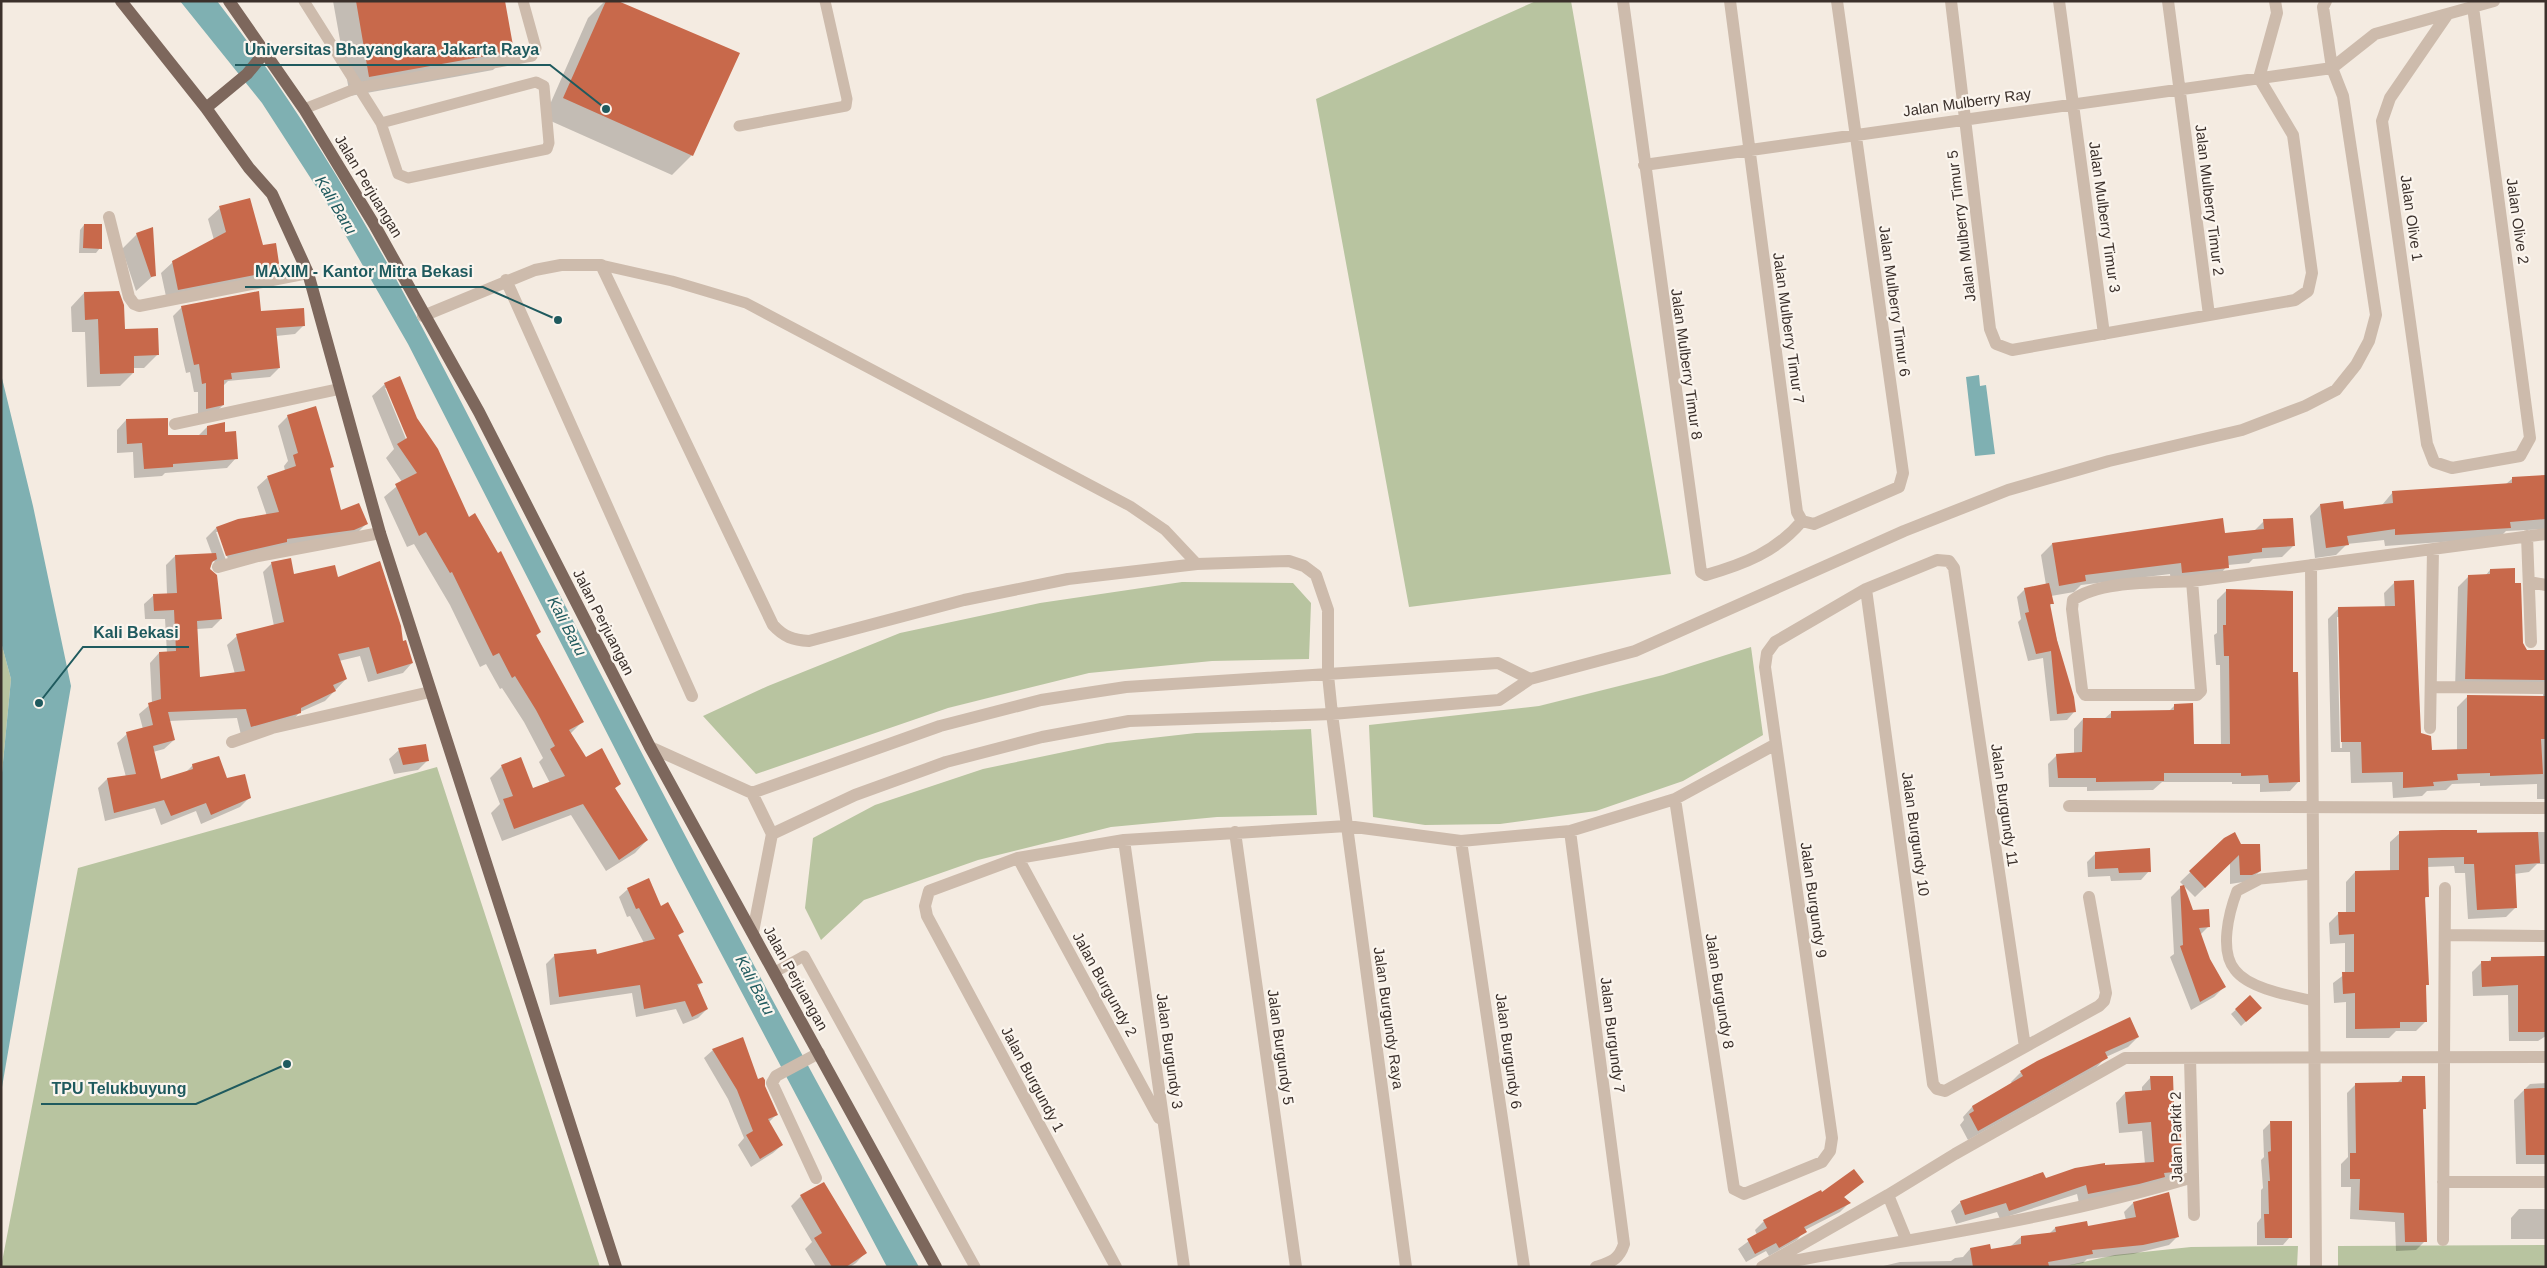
<svg xmlns="http://www.w3.org/2000/svg" width="2547" height="1268" font-family="Helvetica,sans-serif">
	<style>
		.green { fill: #b8c4a0 }
		.water { fill: #7fb0b2 }
		.shadow { fill: #0003; fill-rule: evenodd }
		.building { fill: #c8694b }
		.lines { fill: none; stroke-linecap: round; stroke-linejoin: round }
		.service { stroke: #cdbbac; stroke-width: 11 }
		.minor { stroke: #cdbbac; stroke-width: 12 }
		.primary { stroke: #7d675c; stroke-width: 12 }
		.labels { text-anchor: middle; dominant-baseline: central; stroke-width: 4.5; stroke-linejoin: round; paint-order: stroke }
		.street-label { font-size: 15px; fill: #3b302b; stroke: #fbf5ee }
		.water-label { font-size: 16px; font-style: italic; fill: #1f5a5e; stroke: #fbf5ee }
		.leader { fill: none; stroke: #1f5a5e; stroke-width: 2 }
		.callout-dot { fill: #1f5a5e; stroke: #fbf5ee; stroke-width: 2 }
		.callout-label { font-size: 16px; text-anchor: middle; font-weight: bold; fill: #1f5a5e; stroke: #fbf5ee; stroke-width: 4.5; stroke-linejoin: round; paint-order: stroke }
	</style>
	<rect width="100%" height="100%" fill="#f4ebe1"/>
	<path class="green" d="M1536 1H1571L1671 574 1409 607 1316 99Z
		M1182 582 1293 583 1311 603 1309 659 1212 661 1089 673 948 708 756 774 703 716 768 686 900 633 1040 603Z
		M1 642 11 679 1 783Z
		M1751 647 1763 735 1683 781 1596 811 1500 824 1425 825 1373 817 1369 725 1539 706 1663 675Z
		M1311 729 1317 815 1217 817 1111 827 978 860 864 900 821 940 805 908 813 838 875 805 983 769 1107 743 1196 733Z
		M437 767 600 1267H1L78 868Z
		M2546 1245V1267H2338V1246Z
		M2298 1246 2297 1267H2061L2115 1255 2191 1247Z"/>
	<path class="water" d="M180 1H217C355 178 450 382 552 580 671 811 792 1040 919 1267H887L678 872 408 344 328 205 262 103Z
		M1 374 33 506 71 686 1 1093V783L11 679 1 642Z
		M1979 375 1980 386 1986 385 1995 454 1975 456 1966 377Z"/>
	<path class="shadow" d="M333 1H504L513 50 493 70 350 96Z
		M605 1H615L692 155 672 175 544 118 588 18Z
		M220 208 262 247 279 270 267 281 167 301 161 273 173 262 214 240 208 219Z
		M84 225 100 248 96 253H79L80 230Z
		M137 234 154 275 136 291 122 249Z
		M84 293 124 331 158 354 144 368H133V373L120 386 87 387 85 332H72L71 307Z
		M182 307 260 313 304 325 295 334 276 336 279 368 270 377 228 381 223 386V405L214 414 198 417V392H194L190 372 186 373 173 316Z
		M385 384 416 419 469 519 540 632 536 636 582 722 570 734 585 759 620 784 614 789 647 840 635 853 606 871 571 815 502 841 491 813 500 804 490 778 502 766 533 790 550 783 539 762 543 758 524 722 502 688 500 689 486 664 480 667 450 605 414 544 407 547 384 497 402 482 386 458 394 449 372 396ZM385 388H388L410 443 408 444Z
		M288 416 332 467 329 470 340 512 366 524 356 534 216 566 214 560 209 569 221 619 212 628 197 629 199 679 235 674 227 645 237 636 274 626 263 572 272 563 293 575 337 579 402 642 412 663 403 673 368 682 360 656 339 661 346 679 325 701 300 712 291 722 241 735 237 718 169 721 174 740 164 749 153 752 160 780 186 772 193 765 227 780 250 797 240 807 201 824 196 811 161 825 155 808 105 821 98 788 107 779 126 777 117 743 127 734 143 729 139 714 152 703 150 663 159 653H167L165 619H145L144 604 154 595 167 594 166 565 175 556 212 554 206 538 216 528 238 521 267 516 257 487 267 478 285 471 284 466 288 461 278 426ZM216 532H219L229 562 227 563Z
		M126 420 167 437 198 436 207 427 223 433 236 458 227 468 165 473 162 476 134 478 133 452 117 453V430Z
		M2546 476V529L2506 531 2499 538 2385 546 2384 540 2347 544 2336 555 2315 558 2310 516 2320 505 2343 510 2382 505 2393 492 2506 484 2513 478Z
		M2264 521 2293 546 2282 557 2253 559 2249 563 2228 565 2217 578 2171 584 2170 574 2081 585 2074 592 2051 596 2052 603 2049 607 2074 712 2067 720 2050 721 2043 658 2028 661 2018 622 2021 619 2017 597 2025 589 2046 585 2041 555 2052 544 2253 532Z
		M2490 570 2514 584 2522 643 2526 651H2546V799H2537V784L2480 786V783L2452 784 2446 790 2427 791 2422 796 2393 798 2392 782 2351 783 2350 752H2331L2328 619 2339 608H2385L2384 593 2395 582 2419 734 2430 751H2457V707L2467 697H2543V694L2455 689 2458 587 2469 576H2485ZM2337 617H2340L2342 748H2340Z
		M2227 590 2292 673 2299 781 2290 791 2260 792V784H2232V782H2162L2153 790 2087 791V787H2049L2048 764 2057 755 2074 754V729L2083 719H2104L2112 712 2169 711 2174 706 2193 746H2221L2220 665H2216L2214 635 2217 633V600Z
		M399 750 428 760 418 770 394 774 389 759Z
		M2546 832V864H2537L2529 872 2514 874 2516 907 2506 917 2468 919 2465 873H2455L2454 866 2427 867V896L2424 900 2428 984 2424 987 2426 1021 2416 1031H2396L2389 1038H2346V1002L2334 1003 2333 983 2345 974V943L2330 944 2329 923 2339 913H2346V882L2355 872 2390 871V842L2400 833Z
		M2225 839 2240 846 2260 871 2250 881 2230 884V863L2195 897 2180 882Z
		M2096 853 2149 871 2141 880 2111 881 2110 876 2088 877 2087 862Z
		M2181 887 2192 911 2208 927 2200 935 2209 960 2224 987 2214 997 2191 1010 2170 957 2174 954 2171 897Z
		M628 889 660 908 682 932 677 937 701 983 697 987 707 1009 698 1018 683 1024 676 1009 636 1017 632 993 550 1005 546 964 555 955 595 956 644 943 630 916 627 917 619 897Z
		M2492 958H2546V1036L2538 1041H2509L2508 995 2473 996 2472 972 2482 962H2488Z
		M2250 997 2255 1013 2241 1026 2231 1014Z
		M2138 1037 2128 1047 2106 1057 2096 1068 1968 1140 1960 1125 1964 1120 1963 1117 1972 1107 2012 1084 2011 1082 2021 1072Z
		M713 1050 763 1087 776 1115 769 1122 782 1145 773 1153 751 1167 738 1145 744 1138 728 1099 704 1058Z
		M2151 1077 2173 1107 2181 1123 2178 1126 2182 1171 2173 1180 2079 1203 2077 1194 2000 1219 1997 1212 1956 1224 1951 1211 1961 1202 2104 1166 2145 1164 2142 1131 2119 1133 2116 1103 2125 1093 2142 1092V1087Z
		M2402 1078 2424 1109 2422 1111 2425 1241 2416 1250 2396 1251 2395 1222 2350 1219 2351 1187H2341V1164L2348 1157 2347 1093 2356 1084 2397 1083Z
		M2546 1083V1167L2545 1164H2516L2514 1100 2530 1084Z
		M2270 1123 2290 1237 2283 1245H2257V1223L2261 1218V1190L2263 1188 2261 1160 2264 1157 2263 1130Z
		M1862 1181 1843 1198 1849 1203 1840 1212 1805 1230 1797 1240 1769 1256 1766 1251 1746 1262 1738 1249 1757 1235 1755 1230 1764 1221 1820 1191 1822 1194Z
		M801 1196 865 1253 856 1263 850 1267H816L805 1249 812 1242 791 1206Z
		M2133 1203 2178 1236 2169 1245 2133 1254 2087 1259 2083 1263 2060 1267H1879L1900 1262 1951 1261 1955 1258 1963 1257 1970 1249 1990 1250 2011 1246 2021 1237 2049 1234 2055 1228 2087 1227 2126 1220 2124 1212Z
		M2519 1209H2546V1239H2511V1218Z"/>
	<path class="building" d="M356 1H505L514 51 369 77Z
		M606 1H618L740 53 693 156 563 98Z
		M250 198 263 245 276 243 280 270 178 290 172 261 226 232 219 206Z
		M84 224H102V249L83 248Z
		M153 227 156 276 151 277 136 233Z
		M119 291 124 305 125 329 158 328 159 355 134 356V373L100 374 98 319 85 320 84 292Z
		M259 291 261 311 304 308 305 326 276 328 280 368 231 373 232 379 224 380V405L206 409V383L202 384 199 364 194 365 181 306Z
		M400 376 417 418 438 449 469 517 475 513 498 553 501 551 541 632 536 635 584 722 569 730 586 757 602 748 621 784 615 788 648 840 619 860 583 804 514 829 503 799 513 796 501 765 521 757 533 788 565 776 550 749 555 746 536 710 515 676 512 678 499 653 493 656 452 572 450 573 426 532 419 536 395 484 417 473 397 444 407 438 384 383Z
		M316 406 334 467 330 468 341 510 359 503 368 524 354 530 287 539V542L226 556 216 527 238 519 279 512 267 476 296 466 293 455 298 453 287 415Z
		M168 418V435H207V426L225 422V432L236 431 238 459 173 464V467L144 469 142 443 127 444 126 419Z
		M2546 475V519L2510 522 2511 528 2395 535V529L2347 536 2349 545 2326 548 2320 504 2343 501 2344 509 2368 506 2393 503 2392 491 2512 483V477Z
		M2223 518 2225 533 2264 529 2263 519 2293 518 2295 546 2262 548V552L2228 556 2229 568 2182 573 2181 563 2085 575 2086 581 2059 586 2052 543Z
		M216 553 217 559 212 562 210 569 217 575 222 619 197 621 200 677 245 671 236 634 284 622 271 562 291 558 294 574 335 565 338 577 380 561 401 626 403 641 406 640 413 663 377 674 369 647 338 654 347 679 333 685 336 691 301 708V713L251 727 246 709 168 712 175 740 153 746 161 779 193 769 192 764 219 756 227 778 245 774 251 798 211 815 206 803 171 816 164 800 114 813 107 778 136 774 126 732 153 725 148 703 161 699 159 652 176 651 174 610 154 611 153 594 177 593 175 555Z
		M2515 568V583H2521L2523 643 2527 650H2546V680L2465 679 2468 575 2490 574V569Z
		M2414 580 2421 733 2431 736 2432 750 2467 749V695L2546 696V739H2541L2543 774 2490 776V773L2457 774 2458 780 2433 782 2434 786 2403 788V772L2362 773 2361 742H2341L2338 607 2395 606 2394 581Z
		M2049 583 2054 604H2050L2057 640 2074 697 2076 712 2057 714 2051 651 2036 654 2025 613 2029 612 2024 588Z
		M2226 589 2293 591V672H2298L2300 782 2269 783 2268 775 2241 776V773H2164V781L2096 782V778H2058L2056 754 2082 752 2083 718H2111V711L2174 710V704L2193 703 2194 744H2230L2229 656H2224L2223 625H2226Z
		M426 744 429 761 403 765 398 748Z
		M2442 830H2477V833L2538 832 2540 863 2515 865 2517 908 2477 910 2474 864H2464V857L2428 858 2429 897H2425L2429 985H2426L2427 1022H2400V1028L2355 1029V993L2343 994 2342 972H2354V934L2339 935 2338 912H2355V871L2399 870V831Z
		M2235 832 2241 844H2260L2261 871 2252 875H2240L2239 855 2205 888 2189 871 2224 838Z
		M2150 848 2151 872 2119 873 2118 868 2095 869V852Z
		M649 878 661 906 668 902 684 932 678 935 703 983 697 984 708 1009 692 1017 685 1001 644 1009 640 985 559 997 554 954 596 949 597 954 655 939 639 908 636 909 627 888Z
		M2184 885 2193 910 2209 909 2210 927 2199 928 2210 959 2226 987 2200 1002 2180 946 2183 945 2180 886Z
		M2546 956V1032H2518V985L2482 987 2481 961H2491V957Z
		M2250 995 2262 1008 2246 1022 2235 1009Z
		M2130 1017 2139 1037 2105 1052 2108 1058 1978 1131 1969 1114 1974 1111 1972 1106 2023 1076 2020 1071 2037 1061Z
		M743 1037 758 1079 763 1077 765 1080V1086L778 1115 768 1119 783 1145 760 1159 746 1135 753 1131 737 1090 712 1049Z
		M2150 1076H2173L2174 1105H2182L2183 1124H2180L2183 1171 2164 1173 2165 1177 2139 1184 2088 1194 2086 1185 2009 1211 2006 1203 1965 1215 1960 1201 2043 1172 2046 1178 2075 1168 2105 1163V1165L2154 1162 2151 1122 2128 1124 2125 1092 2151 1090Z
		M2402 1076H2425L2426 1109H2423L2427 1242H2405L2404 1213 2359 1210 2360 1179H2350V1153H2356L2355 1083 2402 1082Z
		M2543 1088H2546V1155H2526L2524 1089Z
		M2270 1121H2292V1238H2265L2264 1214H2269L2268 1181H2270L2268 1152 2271 1151Z
		M1854 1169 1864 1182 1844 1197 1851 1203 1804 1227 1807 1232 1779 1248 1776 1243 1755 1254 1747 1239 1767 1228 1763 1220 1821 1190 1822 1192Z
		M824 1182 867 1253 846 1267H832L814 1238 822 1233 800 1195Z
		M2169 1192 2179 1237 2143 1245 2092 1250 2093 1254 2048 1262 2049 1266 1973 1267 1970 1248 1990 1244 1991 1249 2021 1244V1236L2056 1232 2055 1227 2087 1221 2088 1226 2136 1217 2133 1202Z"/>
	<g class="lines">
		<path class="service" d="M304 1 381 123
			M536 82 544 86 549 143 547 149 408 178 398 174 381 123Z
			M304 109 357 88 532 56 536 48 523 1
			M739 126 846 106 847 99 825 1
			M601 265 672 281 746 303 1130 506 1165 530 1197 564
			M2313 874 2260 879 2237 891C2229 912 2219 951 2235 970 2249 989 2292 996 2314 1001
			M775 972 804 956 975 1267"/>
		<path class="minor" d="M1623 1 1701 572 1706 575C1744 564 1776 552 1802 521
			M1730 1 1797 512 1802 521 1814 524 1899 487 1903 473 1837 1
			M1951 1 1990 329 1996 344 2012 350 2295 300 2308 291 2312 273 2293 135 2259 78 2277 13 2275 1
			M2059 1 2104 334
			M2168 1 2209 315
			M2447 15 2390 98 2382 121 2427 444 2434 462 2452 468 2520 456 2530 438 2473 7
			M1644 165 2332 68 2323 7 2326 1
			M109 217 129 297 134 304 139 306 308 273
			M506 280 692 696
			M423 316 535 270 561 265H601L773 625C784 637 793 640 809 641L964 600 1068 579 1197 564 1289 561 1304 566 1316 575 1328 610V675L1332 714 1406 1267
			M175 424 339 389
			M2527 536 2531 642
			M2311 565 2316 1267
			M218 567 258 556 380 533
			M2192 581 2201 691 2197 695H2085L2082 690 2072 609 2073 600C2099 580 2160 583 2192 581L2546 534
			M2529 582 2546 585
			M1866 589 1933 1084 1937 1089 1945 1091 2099 1006 2104 1001 2106 993 2089 897
			M2431 687 2546 688
			M2430 728 2433 549
			M232 742 272 728 430 692
			M650 747 752 793 940 726 1041 700 1126 687 1498 663 1530 679
			M752 793 772 834
			M1675 799 1734 1189 1744 1194 1822 1162 1830 1151 1832 1138 1765 667 1767 653 1775 642 1866 589 1937 560 1949 561 1954 568 2025 1047
			M2069 806 2546 808
			M1570 831 1624 1244C1619 1260 1611 1262 1596 1267
			M1235 832 1296 1267
			M1124 840 1184 1267
			M1461 841 1524 1267
			M1018 858 1159 1118
			M753 932 772 834 855 795 946 762 1042 737 1129 721 1332 714 1499 700 1530 679 1635 651 1904 531 2008 490 2109 461 2242 430 2305 406 2336 390 2356 365 2369 341 2376 315 2343 96 2332 68 2375 34 2494 1
			M2445 935 2546 936
			M2190 1058 2194 1215
			M816 1178 772 1083 776 1076 819 1053
			M2443 1182H2546
			M1888 1195 1906 1239
			M2443 1240 2445 888
			M1772 1265C1913 1238 2056 1219 2193 1177
			M1116 1267 927 916 925 906 929 891 1018 858 1124 840 1347 826 1461 841 1570 831 1675 799 1776 744
			M1762 1267 1888 1195 1955 1154 2125 1058 2546 1057"/>
		<path class="primary" d="M121 1 206 108 249 168 272 194 308 273 380 533 616 1267
			M229 1 304 109 375 226 479 412 650 747 936 1267
			M206 108 247 74 266 51"/>
	</g>
	<g class="labels">
		<g class="street-label">
			<text transform="translate(1967 102) rotate(-8)">Jalan Mulberry Ray</text>
			<text transform="translate(369 186) rotate(59)">Jalan Perjuangan</text>
			<text transform="translate(2210 200) rotate(83)">Jalan Mulberry Timur 2</text>
			<text transform="translate(2105 217) rotate(82)">Jalan Mulberry Timur 3</text>
			<text transform="translate(2412 218) rotate(82)">Jalan Olive 1</text>
			<text transform="translate(2518 221) rotate(82)">Jalan Olive 2</text>
			<text transform="translate(1961 226) rotate(-97)">Jalan Mulberry Timur 5</text>
			<text transform="translate(1895 301) rotate(82)">Jalan Mulberry Timur 6</text>
			<text transform="translate(1789 328) rotate(82)">Jalan Mulberry Timur 7</text>
			<text transform="translate(1687 364) rotate(82)">Jalan Mulberry Timur 8</text>
			<text transform="translate(604 622) rotate(63)">Jalan Perjuangan</text>
			<text transform="translate(2005 805) rotate(82)">Jalan Burgundy 11</text>
			<text transform="translate(1916 834) rotate(82)">Jalan Burgundy 10</text>
			<text transform="translate(1814 900) rotate(82)">Jalan Burgundy 9</text>
			<text transform="translate(796 978) rotate(61)">Jalan Perjuangan</text>
			<text transform="translate(1105 984) rotate(61)">Jalan Burgundy 2</text>
			<text transform="translate(1720 991) rotate(81)">Jalan Burgundy 8</text>
			<text transform="translate(1389 1018) rotate(82)">Jalan Burgundy Raya</text>
			<text transform="translate(1613 1035) rotate(83)">Jalan Burgundy 7</text>
			<text transform="translate(1281 1047) rotate(82)">Jalan Burgundy 5</text>
			<text transform="translate(1170 1051) rotate(82)">Jalan Burgundy 3</text>
			<text transform="translate(1509 1051) rotate(82)">Jalan Burgundy 6</text>
			<text transform="translate(1033 1079) rotate(62)">Jalan Burgundy 1</text>
			<text transform="translate(2176 1137) rotate(-91)">Jalan Parkit 2</text>
		</g>
		<g class="water-label">
			<text transform="translate(336 205) rotate(59)">Kali Baru</text>
			<text transform="translate(567 626) rotate(62)">Kali Baru</text>
			<text transform="translate(755 985) rotate(62)">Kali Baru</text>
		</g>
	</g>
	<path class="leader" d="M606 109L550 65H235M558 320L483 287H245M39 703L83 647H189M287 1064L196 1104H41"/>
	<g class="callout-dot">
		<circle cx="606" cy="109" r="5"/>
		<circle cx="558" cy="320" r="5"/>
		<circle cx="39" cy="703" r="5"/>
		<circle cx="287" cy="1064" r="5"/>
	</g>
	<g class="callout-label">
		<text x="392" y="55">Universitas Bhayangkara Jakarta Raya</text>
		<text x="364" y="277">MAXIM - Kantor Mitra Bekasi</text>
		<text x="136" y="638">Kali Bekasi</text>
		<text x="119" y="1094">TPU Telukbuyung</text>
	</g>
	<rect width="2547" height="1268" fill="none" stroke="#3b302b" stroke-width="5"/>
</svg>
